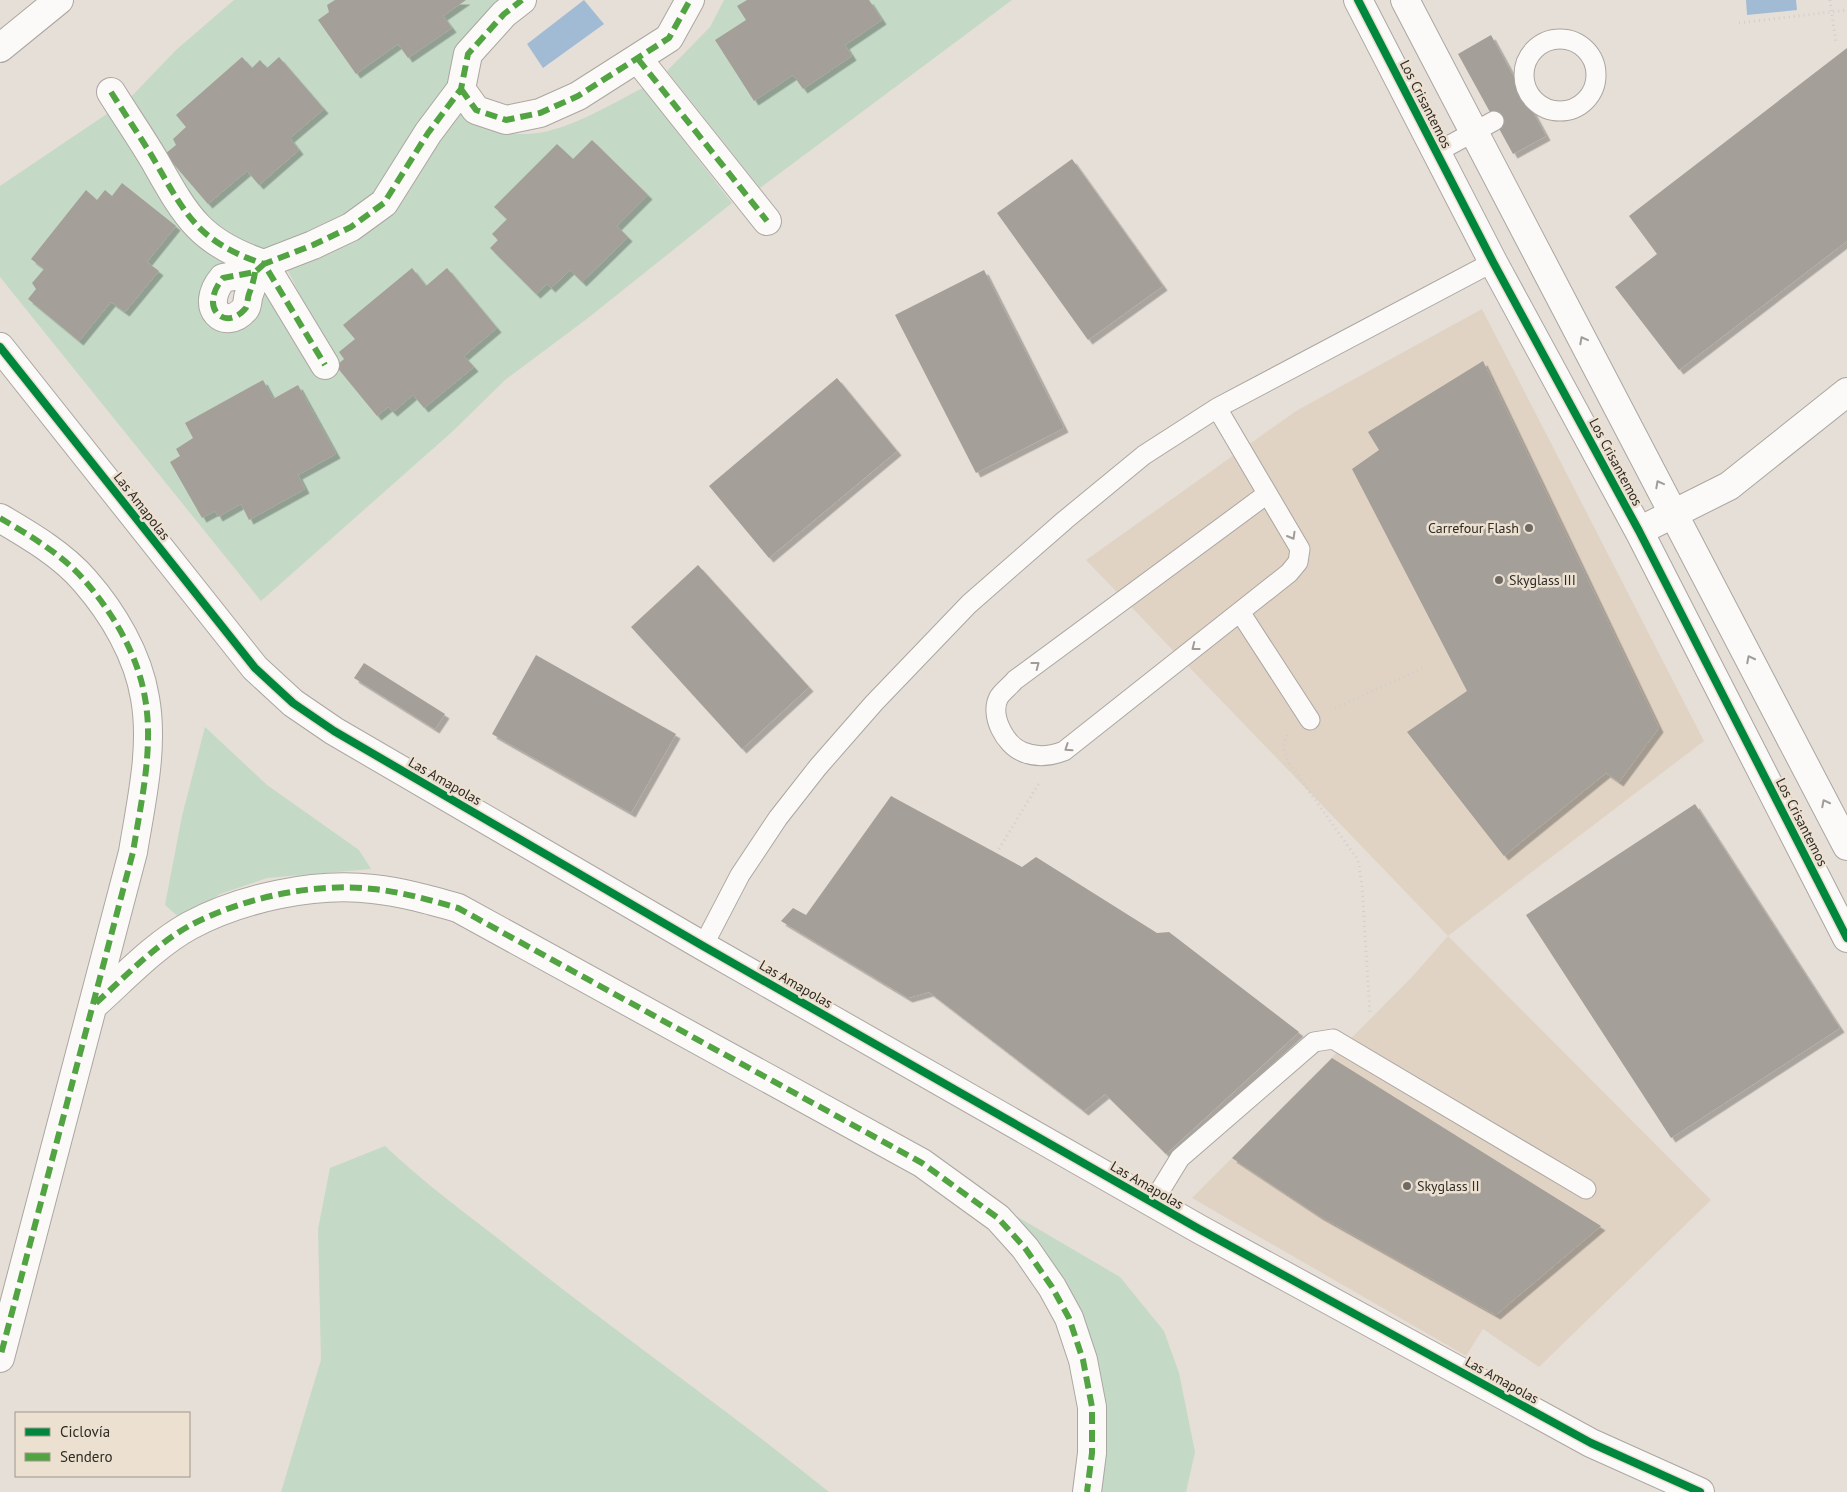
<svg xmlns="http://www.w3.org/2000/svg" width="1847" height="1492" font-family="'PT Sans',sans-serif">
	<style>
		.built { fill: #e0d3c4 }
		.green { fill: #c4d9c6; fill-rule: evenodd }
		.water { fill: #a2bbd4 }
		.building { fill: #a59f99; filter: url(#shadow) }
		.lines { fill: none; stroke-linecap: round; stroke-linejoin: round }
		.lane-casing { stroke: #aba6a0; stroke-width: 21 }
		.street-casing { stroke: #aba6a0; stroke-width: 30 }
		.secondary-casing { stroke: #aba6a0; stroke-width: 30 }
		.path { stroke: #d0cecb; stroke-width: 3; stroke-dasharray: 1 4; stroke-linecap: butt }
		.lane { stroke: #fbfaf9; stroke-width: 19 }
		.street { stroke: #fbfaf9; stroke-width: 28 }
		.secondary { stroke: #fbfaf9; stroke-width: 28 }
		.quiet { stroke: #52a442; stroke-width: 6; stroke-dasharray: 12 6; stroke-linecap: butt }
		.cycleway-casing { stroke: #ece0d1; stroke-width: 11 }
		.cycleway { stroke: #00873e; stroke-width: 8 }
		.oneway { stroke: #9f9c99 }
		.poi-dot { fill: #6e6963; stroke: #ece0d1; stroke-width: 2 }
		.labels { text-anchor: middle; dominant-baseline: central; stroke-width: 5; stroke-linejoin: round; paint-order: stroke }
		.street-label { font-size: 14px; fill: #2e2a24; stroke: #ece0d1 }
		.poi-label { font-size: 14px; fill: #2e2a24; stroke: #ece0d1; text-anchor: start }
	</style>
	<defs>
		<filter id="shadow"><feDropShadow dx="4.5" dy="4.5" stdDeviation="0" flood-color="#0004"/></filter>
	</defs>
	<rect width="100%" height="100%" fill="#e6dfd7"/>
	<path class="built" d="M1482 309 1704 741 1448 936 1711 1200 1539 1367 1483 1329 1466 1356 1192 1198 1412 977 1448 936 1086 560 1296 411Z"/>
	<path class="green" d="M234 0H513L468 44 458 72 446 95 426 118 400 178 371 211 333 233 288 254 242 257 231 266 215 270C198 295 197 300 211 327 254 335 254 327 266 289L277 283 298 319 334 363 287 269C329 253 378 234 405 195 423 169 437 140 453 112H481C485 117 490 126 496 128 541 150 604 107 643 88L732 203 588 318 505 380 453 431 261 601 0 277V186L129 99 176 50ZM135 114 173 194 155 162Z
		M724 0H1012L760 188 667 71 710 27Z
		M205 727 267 785 359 850 371 869 267 878 220 894 181 919 165 905 182 816Z
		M385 1146C423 1182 464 1212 505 1244 611 1329 723 1406 829 1492H281L321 1360 318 1229 330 1168Z
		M1006 1210 1120 1277 1164 1331 1179 1373 1195 1452 1186 1492H1095L1104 1409Z"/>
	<path class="water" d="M584 0 604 24 543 68 527 44Z
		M1746 0H1796L1797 10 1747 15Z"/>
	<path class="building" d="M335 0H466L443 16 452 28 408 58 398 44 356 74 318 20 329 12 327 5Z
		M747 0H869L882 20 845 45 852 56 803 89 793 75 754 101 715 40 746 20 737 6Z
		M1491 35 1546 136 1513 154 1458 54Z
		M1847 48V241L1679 370 1615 287 1657 254 1629 216Z
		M242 57 252 68 260 60 267 68 279 57 324 109 290 138 299 150 259 185 247 171 208 204 165 154 176 145 173 139 186 127 176 115Z
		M592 140 648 195 617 226 628 237 582 282 570 270 551 288 547 284 536 294 490 248 498 240 492 234 507 219 494 207 557 144 573 159Z
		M1072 159 1163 286 1088 340 997 213Z
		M122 183 176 226 147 262 159 271 125 312 111 302 79 341 28 299 36 289 32 283 44 269 31 259 86 190 97 200 105 190 112 196Z
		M412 268 426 286 447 268 497 328 464 356 474 367 424 408 413 395 393 412 388 407 377 416 336 366 344 359 339 352 355 339 343 325Z
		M984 270 1064 428 976 473 895 315Z
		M1483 361 1659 728 1619 782 1606 773 1504 856 1407 732 1467 691 1352 469 1379 450 1368 432Z
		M837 378 897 451 769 558 709 486Z
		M263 380 273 399 298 385 336 454 298 475 305 489 249 520 241 504 218 517 215 511 202 518 170 462 180 456 176 449 193 438 185 423Z
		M698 565 809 687 742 749 631 627Z
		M536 655 676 734 631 813 492 734Z
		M364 663 445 714 435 729 354 678Z
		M891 796 1022 867 1036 857 1157 933 1169 932 1299 1032 1166 1154 1105 1094 1084 1111 929 992 908 998 781 921 793 908 806 915Z
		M1695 804 1840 1028 1671 1138 1526 915Z
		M1332 1058 1601 1226 1496 1315 1318 1215 1232 1158Z"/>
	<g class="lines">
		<g class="lane-casing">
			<path id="lane" d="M1524 75a36 36 0 1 1 72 0a36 36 0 1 1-72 0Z
				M1437 152 1494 121
				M1217 408 1300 549 1298 562 1289 573 1064 751C1051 756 1037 758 1023 752 1005 745 989 715 999 697 1003 691 1010 686 1015 680L1267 494
				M1240 612 1310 720
				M703 946 740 875 778 818 818 767 874 703 969 604 1065 520 1144 455 1217 408 1493 262
				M1153 1202 1180 1158 1314 1042 1333 1039 1586 1189"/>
		</g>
		<g class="street-casing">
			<path id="street" d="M1358 0 1493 262 1639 531 1847 938
				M1405 0 1847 846
				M638 59 767 221
				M461 89 476 110 506 120 540 113 578 96 669 38 690 0
				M111 92C126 116 142 139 156 163 187 218 201 243 264 264L313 245 351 227 384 203 428 133 461 89 468 54 504 14 522 0
				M255 272C254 280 252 286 249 294 247 299 248 306 245 309 225 332 198 308 223 278L255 272 264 264 325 365
				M0 347 255 668 293 703 334 731 703 946 1199 1229 1591 1443 1700 1492
				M0 518C29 535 63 555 85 581 113 613 138 655 145 698 154 748 141 802 133 852L0 1358
				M1639 531 1729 486 1847 392
				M96 1003C125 977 155 945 189 926 241 898 315 882 373 889 402 892 430 900 458 908L922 1163 998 1218 1025 1248 1052 1287 1069 1318 1083 1360 1092 1407V1453L1087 1492"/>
		</g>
		<g class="secondary-casing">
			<path id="secondary" d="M0 48 59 0"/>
		</g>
		<path class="path" d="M1830 0 1836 43
			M1739 23 1847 10
			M1335 708 1423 668
			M1287 735 1283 747 1289 763 1358 860 1362 886 1370 1014
			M999 849 1039 783"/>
		<use href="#lane" class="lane"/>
		<use href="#street" class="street"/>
		<use href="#secondary" class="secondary"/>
		<path class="quiet" d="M638 59 767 221
			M461 89 476 110 506 120 540 113 578 96 669 38 690 0
			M111 92C126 116 142 139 156 163 187 218 201 243 264 264L313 245 351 227 384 203 428 133 461 89 468 54 504 14 522 0
			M255 272C254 280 252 286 249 294 247 299 248 306 245 309 225 332 198 308 223 278L255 272 264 264 325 365
			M0 518C29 535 63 555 85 581 113 613 138 655 145 698 154 748 141 802 133 852L0 1358
			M96 1003C125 977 155 945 189 926 241 898 315 882 373 889 402 892 430 900 458 908L922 1163 998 1218 1025 1248 1052 1287 1069 1318 1083 1360 1092 1407V1453L1087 1492"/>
		<g class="cycleway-casing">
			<path id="cycleway" d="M1358 0 1493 262 1639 531 1847 938
				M0 347 255 668 293 703 334 731 703 946 1199 1229 1591 1443 1700 1492"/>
		</g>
		<use href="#cycleway" class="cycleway"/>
	</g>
	<defs><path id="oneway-chevron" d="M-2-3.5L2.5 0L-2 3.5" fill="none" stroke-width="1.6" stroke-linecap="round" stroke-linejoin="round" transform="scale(1.25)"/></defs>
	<g class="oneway">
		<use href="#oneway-chevron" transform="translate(1583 340) rotate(-118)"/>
		<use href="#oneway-chevron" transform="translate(1659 484) rotate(-118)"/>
		<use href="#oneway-chevron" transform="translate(1292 536) rotate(60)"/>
		<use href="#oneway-chevron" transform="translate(1195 647) rotate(142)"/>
		<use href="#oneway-chevron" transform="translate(1750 659) rotate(-117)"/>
		<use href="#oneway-chevron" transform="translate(1036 665) rotate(-37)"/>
		<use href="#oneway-chevron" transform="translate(1068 748) rotate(146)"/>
		<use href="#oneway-chevron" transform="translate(1825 803) rotate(-117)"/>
	</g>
	<g class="poi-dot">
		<circle cx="1529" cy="528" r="5"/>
		<circle cx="1499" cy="580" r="5"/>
		<circle cx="1407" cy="1186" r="5"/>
	</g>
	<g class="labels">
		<g class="street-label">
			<text transform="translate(1426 104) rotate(63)">Los Crisantemos</text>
			<text transform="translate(1616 462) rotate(62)">Los Crisantemos</text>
			<text transform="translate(142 506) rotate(52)">Las Amapolas</text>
			<text transform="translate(445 781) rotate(30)">Las Amapolas</text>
			<text transform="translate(1802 822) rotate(63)">Los Crisantemos</text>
			<text transform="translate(796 984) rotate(30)">Las Amapolas</text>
			<text transform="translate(1147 1185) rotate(30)">Las Amapolas</text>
			<text transform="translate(1502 1380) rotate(29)">Las Amapolas</text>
		</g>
		<g class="poi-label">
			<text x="1519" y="528" text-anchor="end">Carrefour Flash</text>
			<text x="1509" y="580">Skyglass III</text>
			<text x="1417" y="1186">Skyglass II</text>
		</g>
	</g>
	<rect x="15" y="1412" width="175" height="65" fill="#ece0d1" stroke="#a0978c"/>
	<rect x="25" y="1428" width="25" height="8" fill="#00873e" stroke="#a0978c"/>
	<text x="60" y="1437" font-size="15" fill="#2e2a24">Ciclovía</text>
	<rect x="25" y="1453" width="25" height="8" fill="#52a442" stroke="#a0978c"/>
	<text x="60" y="1462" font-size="15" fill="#2e2a24">Sendero</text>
</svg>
